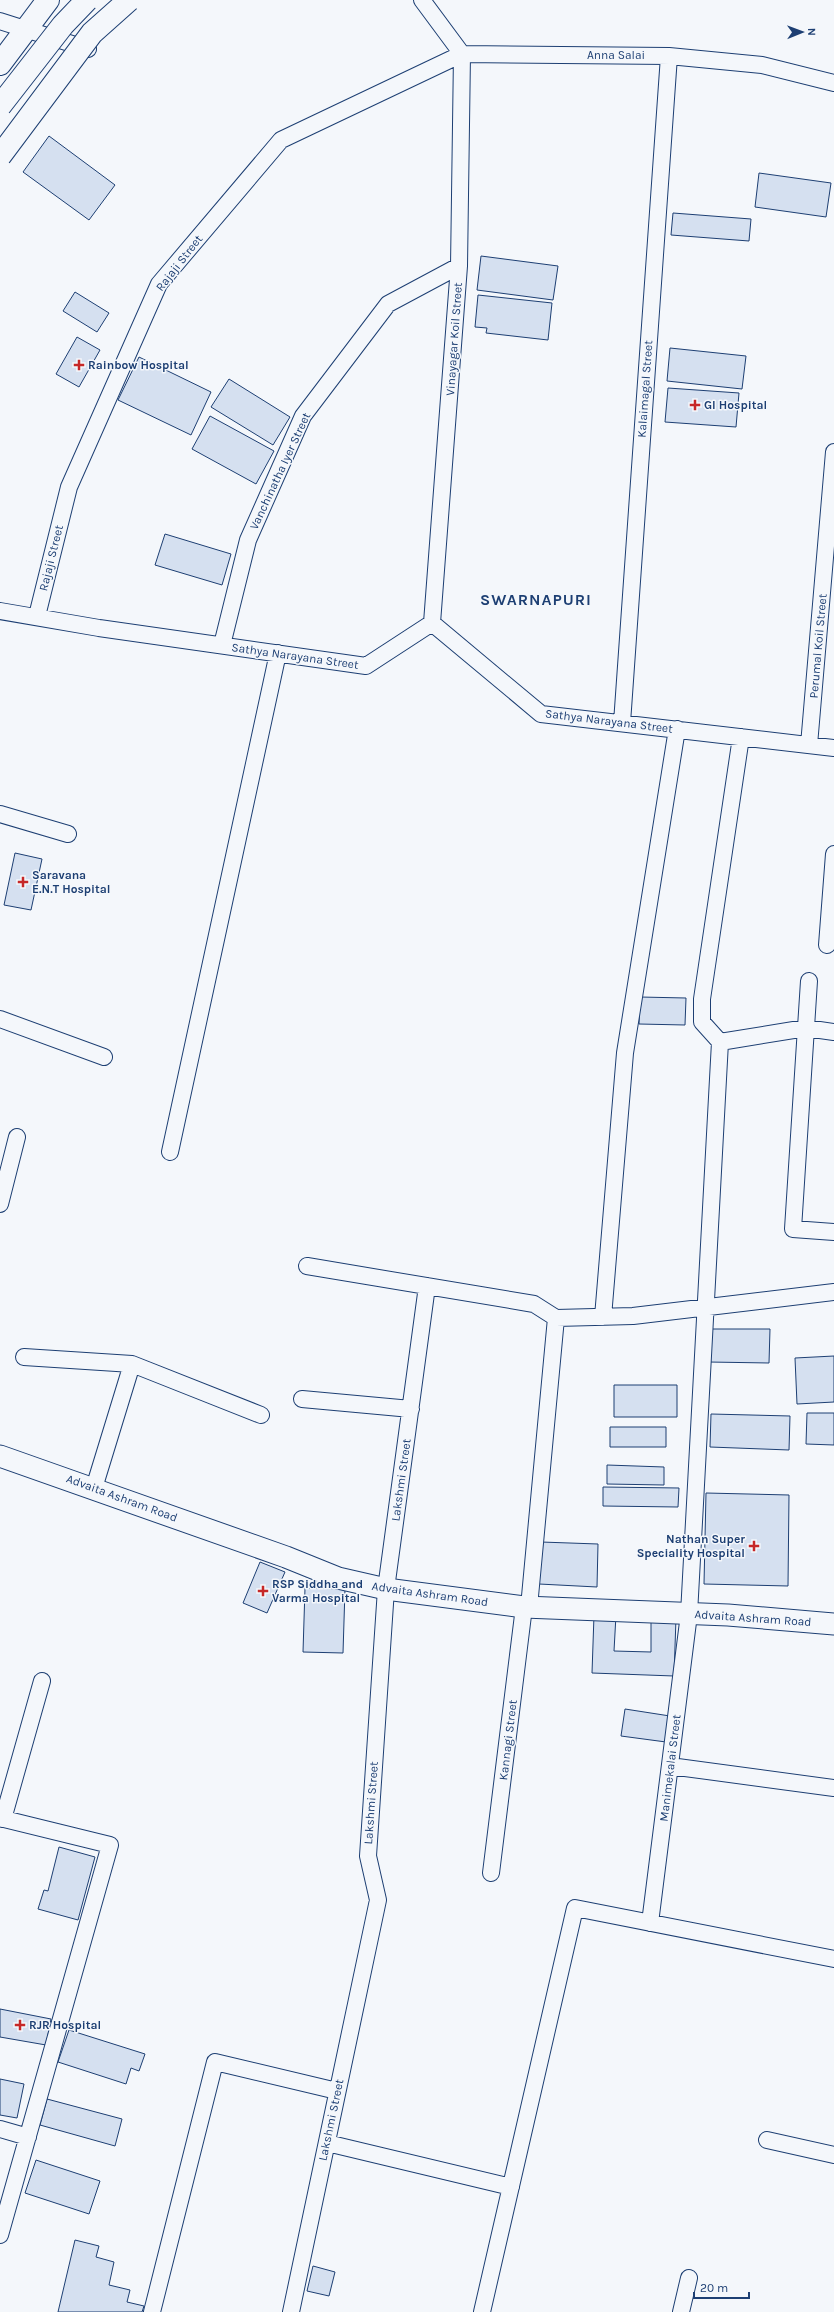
<svg xmlns="http://www.w3.org/2000/svg" width="834" height="2312" font-family="Karla,sans-serif">
	<style>
		.building { fill: #d5e0f0; stroke: #1d3f73 }
		.lines { fill: none; stroke-linecap: round; stroke-linejoin: round }
		.minor-casing { stroke: #1d3f73; stroke-width: 18 }
		.tertiary-casing { stroke: #1d3f73; stroke-width: 23 }
		.primary-casing { stroke: #1d3f73; stroke-width: 24 }
		.minor { stroke: #f4f7fb; stroke-width: 16 }
		.tertiary { stroke: #f4f7fb; stroke-width: 21 }
		.primary { stroke: #f4f7fb; stroke-width: 22 }
		.primary-bridge-casing { stroke: #1d3f73; stroke-width: 24; stroke-linecap: butt }
		.primary-bridge { stroke: #f4f7fb; stroke-width: 22 }
		.poi-dot { fill: #c62828; stroke: #f4f7fb; stroke-width: 1.5 }
		.labels { text-anchor: middle; dominant-baseline: central; stroke-width: 3; stroke-linejoin: round; paint-order: stroke }
		.street-label { font-size: 12px; fill: #1d3f73; stroke: #f4f7fb }
		.poi-label { font-size: 12px; font-weight: bold; fill: #1d3f73; stroke: #f4f7fb; text-anchor: start }
		.district-label { font-size: 16px; font-weight: bold; letter-spacing: 1px; fill: #1d3f73; stroke: #f4f7fb }
	</style>
	<rect width="100%" height="100%" fill="#f4f7fb"/>
	<path class="building" d="M49 136 115 185 89 220 23 172Z
		M759 173 831 183 826 217 755 207Z
		M673 213 751 219 749 241 671 235Z
		M481 256 558 266 553 300 477 290Z
		M75 292 109 313 97 332 63 311Z
		M478 295 552 303 548 340 486 333 487 328 475 327Z
		M77 337 100 350 79 387 56 374Z
		M670 348 746 356 742 389 667 381Z
		M139 357 211 392 191 435 118 400Z
		M229 379 290 417 273 445 211 407Z
		M668 388 739 393 736 427 665 422Z
		M210 416 274 451 256 484 192 449Z
		M165 534 231 554 222 585 155 565Z
		M15 853 42 859 31 910 4 905Z
		M640 997 686 998 685 1025 639 1024Z
		M708 1329H770L769 1363 708 1362Z
		M834 1356V1402L797 1404 795 1358Z
		M614 1385H677V1417H614Z
		M807 1413H834V1445L806 1444Z
		M711 1414 790 1416 789 1450 710 1447Z
		M610 1427H666V1447H610Z
		M607 1465 664 1467V1485L607 1484Z
		M603 1487 679 1488 678 1507 603 1506Z
		M706 1493 789 1495 788 1586 704 1584Z
		M541 1542 598 1544 597 1587 539 1584Z
		M260 1562 285 1572 267 1613 243 1603Z
		M305 1588 345 1589 343 1653 303 1652Z
		M594 1615H616L614 1651 651 1652V1618H676L674 1676 592 1673Z
		M625 1709 670 1716 666 1742 621 1736Z
		M59 1847 95 1857 78 1920 38 1909 44 1890 48 1891Z
		M0 2009 51 2019 46 2045 0 2037Z
		M69 2030 145 2054 139 2071 131 2068 126 2084 58 2062Z
		M0 2079 24 2084 17 2118 0 2115Z
		M47 2099 122 2119 115 2146 40 2125Z
		M36 2160 100 2181 89 2214 25 2193Z
		M75 2240 99 2246 96 2257 114 2262 109 2285 130 2290 127 2302 144 2306 142 2312H58Z
		M313 2266 335 2272 329 2296 307 2291Z"/>
	<g class="lines">
		<g class="minor-casing">
			<path id="minor" d="M422 0 462 54
				M0 21 88 49
				M0 611 99 628 366 666 432 623 541 714 834 748
				M37 616 69 487 159 284 281 140 462 54 669 56 762 65 834 83
				M432 623 459 266 462 54
				M222 645 248 540 303 416 388 304 459 266
				M622 723 669 56
				M741 737 702 999V1022L720 1042 806 1028 834 1032
				M809 745 834 452
				M0 814 68 834
				M827 945 834 854
				M809 981 793 1229 834 1232
				M0 1019 104 1057
				M170 1152 278 653
				M0 1204 17 1137
				M307 1266 534 1304 556 1318 633 1316 834 1292
				M603 1317 625 1053 677 729
				M24 1357 132 1364 261 1415
				M302 1399 411 1409
				M94 1488 132 1364
				M529 1607 556 1318
				M670 1766 834 1788
				M0 1818 110 1845 0 2235
				M3 1819 42 1681
				M491 1873 524 1607
				M650 1923 689 1614 720 1042
				M0 2129 28 2137
				M767 2140 834 2155
				M327 2143 511 2187
				M152 2312 215 2062 337 2091
				M291 2312 378 1900 368 1856 386 1589 427 1286
				M482 2312 575 1908 834 1959
				M681 2312 689 2278"/>
		</g>
		<g class="tertiary-casing">
			<path id="tertiary" d="M0 1456 286 1557 338 1578 386 1589 524 1607 728 1615 834 1624"/>
		</g>
		<g class="primary-casing">
			<path id="primary" d="M0 64 48 0"/>
		</g>
		<use href="#minor" class="minor"/>
		<use href="#tertiary" class="tertiary"/>
		<use href="#primary" class="primary"/>
		<g class="primary-bridge-casing">
			<path id="primary-bridge" d="M0 106 63 25 87 0
				M0 156 92 33 129 0"/>
		</g>
		<use href="#primary-bridge" class="primary-bridge"/>
	</g>
	<g class="poi-dot">
		<path d="M77 359h4v4h4v4h-4v4h-4v-4h-4v-4h4z"/>
		<path d="M693 399h4v4h4v4h-4v4h-4v-4h-4v-4h4z"/>
		<path d="M21 876h4v4h4v4h-4v4h-4v-4h-4v-4h4z"/>
		<path d="M752 1540h4v4h4v4h-4v4h-4v-4h-4v-4h4z"/>
		<path d="M261 1585h4v4h4v4h-4v4h-4v-4h-4v-4h4z"/>
		<path d="M18 2019h4v4h4v4h-4v4h-4v-4h-4v-4h4z"/>
	</g>
	<g class="labels">
		<g class="street-label">
			<text x="616" y="55">Anna Salai</text>
			<text transform="translate(179 263) rotate(-52)">Rajaji Street</text>
			<text transform="translate(454 339) rotate(-86)">Vinayagar Koil Street</text>
			<text transform="translate(645 389) rotate(-86)">Kalaimagal Street</text>
			<text transform="translate(280 471) rotate(-65)">Vanchinatha Iyer Street</text>
			<text transform="translate(51 558) rotate(-76)">Rajaji Street</text>
			<text transform="translate(818 646) rotate(-85)">Perumal Koil Street</text>
			<text transform="translate(295 656) rotate(8)">Sathya Narayana Street</text>
			<text transform="translate(609 721) rotate(7)">Sathya Narayana Street</text>
			<text transform="translate(401 1480) rotate(-82)">Lakshmi Street</text>
			<text transform="translate(122 1498) rotate(20)">Advaita Ashram Road</text>
			<text transform="translate(430 1594) rotate(8)">Advaita Ashram Road</text>
			<text transform="translate(753 1618) rotate(4)">Advaita Ashram Road</text>
			<text transform="translate(508 1740) rotate(-83)">Kannagi Street</text>
			<text transform="translate(670 1768) rotate(-83)">Manimekalai Street</text>
			<text transform="translate(371 1803) rotate(-86)">Lakshmi Street</text>
			<text transform="translate(331 2120) rotate(-78)">Lakshmi Street</text>
		</g>
		<g class="poi-label">
			<text x="88" y="365">Rainbow Hospital</text>
			<text x="704" y="405">Gl Hospital</text>
			<text x="32" y="875">Saravana<tspan x="32" dy="14">E.N.T Hospital</tspan></text>
			<text x="745" y="1539" text-anchor="end">Nathan Super<tspan x="745" dy="14">Speciality Hospital</tspan></text>
			<text x="272" y="1584">RSP Siddha and<tspan x="272" dy="14">Varma Hospital</tspan></text>
			<text x="29" y="2025">RJR Hospital</text>
		</g>
		<g class="district-label">
			<text x="536" y="599">SWARNAPURI</text>
		</g>
	</g>
	<g transform="translate(802 32) rotate(89)" stroke="#f4f7fb" stroke-width="3" paint-order="stroke">
	<path d="M0-3L7 15L0 10L-7 15Z" fill="#1d3f73"/>
	<text y="-6" font-size="11" font-weight="bold" text-anchor="middle" fill="#1d3f73">N</text>
	</g>
	<path d="M694 2292v6h55v-6" fill="none" stroke="#1d3f73" stroke-width="2"/>
	<text x="700" y="2292" font-size="12" fill="#1d3f73" stroke="#f4f7fb" stroke-width="3" paint-order="stroke">20 m</text>
</svg>
